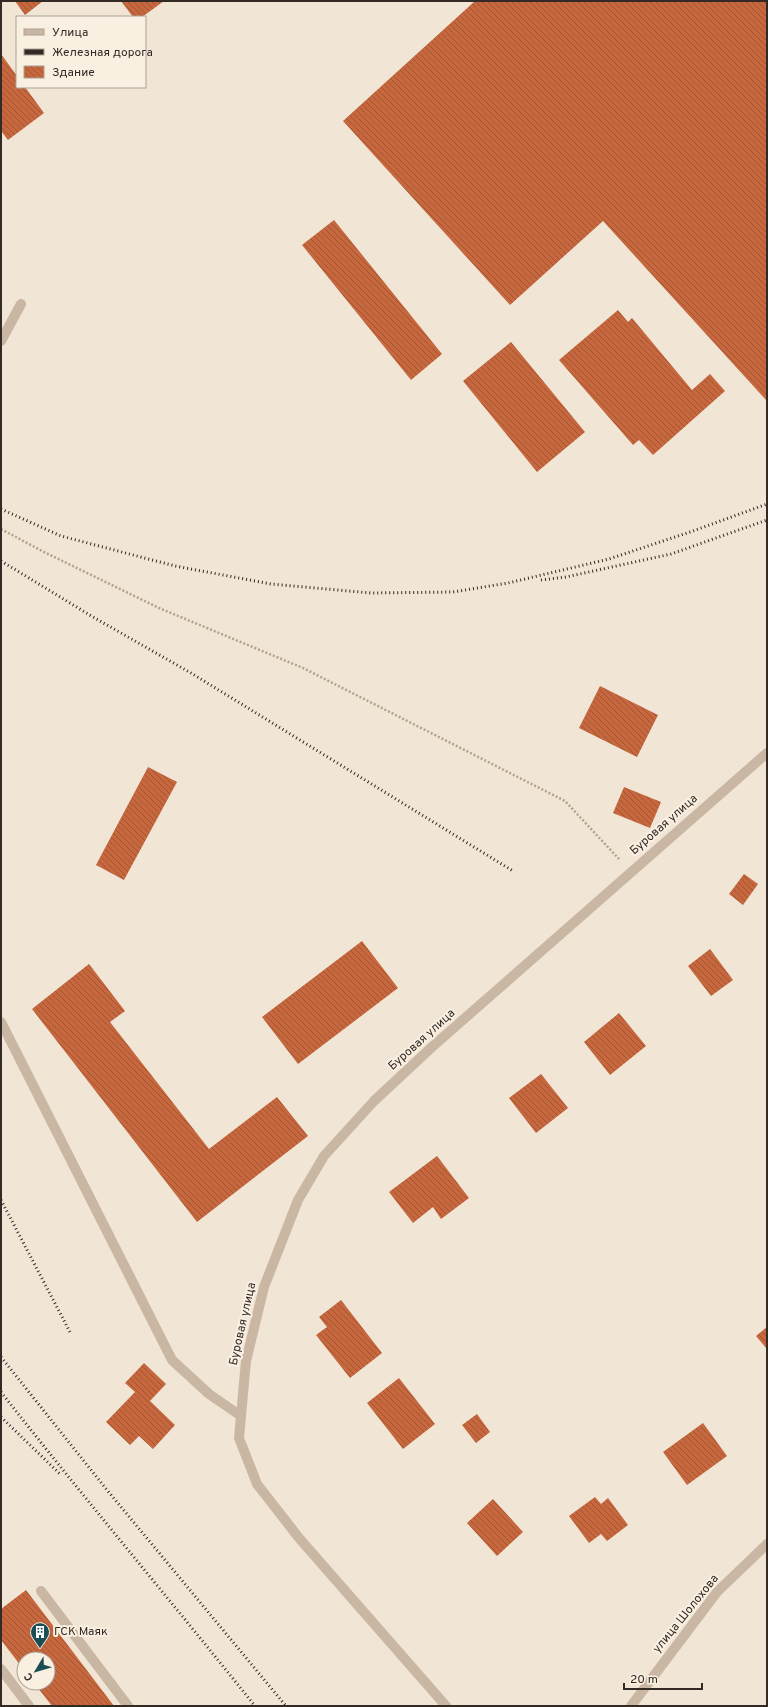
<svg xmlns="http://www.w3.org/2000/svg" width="768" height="1707" font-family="Overpass,sans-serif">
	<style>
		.building { fill: url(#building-back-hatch) }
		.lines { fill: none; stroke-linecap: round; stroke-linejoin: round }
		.path { stroke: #b4a08d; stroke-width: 2.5; stroke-dasharray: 2 2; stroke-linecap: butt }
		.service { stroke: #c9b6a3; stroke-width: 10 }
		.minor { stroke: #c9b6a3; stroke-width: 10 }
		.tertiary { stroke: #c9b6a3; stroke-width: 10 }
		.rail { stroke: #332a25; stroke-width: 3; stroke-dasharray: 1 3; stroke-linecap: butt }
		.labels { text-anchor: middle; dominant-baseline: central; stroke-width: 4; stroke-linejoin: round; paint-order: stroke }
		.street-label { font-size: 12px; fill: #332a25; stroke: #f9f0e2 }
		.poi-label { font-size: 12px; fill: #332a25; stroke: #f9f0e2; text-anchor: start }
	</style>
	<defs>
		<pattern id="building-back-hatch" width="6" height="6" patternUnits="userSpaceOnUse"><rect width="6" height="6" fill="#c7673e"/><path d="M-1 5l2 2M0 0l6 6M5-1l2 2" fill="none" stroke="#a25534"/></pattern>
	</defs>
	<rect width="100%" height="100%" fill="#f1e6d6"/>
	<path class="building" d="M15 1H43L25 15Z
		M121 1H164L142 17H133Z
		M475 1H767V401L603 221 510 305 343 121Z
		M1 54 17 76V87H25L44 113 8 140 1 131Z
		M334 220 442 354 411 380 302 245Z
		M618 310 628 322 632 318 692 390 710 374 725 391 653 455 639 440 633 445 559 360Z
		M511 342 585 432 537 472 463 381Z
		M600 686 658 715 637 757 579 728Z
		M148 767 177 782 124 880 96 865Z
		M624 787 661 802 650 828 613 813Z
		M744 874 758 884 743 905 729 894Z
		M362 941 398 988 298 1064 262 1017Z
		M710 949 733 980 711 996 688 966Z
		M89 964 125 1011 110 1022 209 1149 277 1097 308 1136 197 1222 32 1009Z
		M619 1013 646 1046 610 1075 584 1042Z
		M541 1074 568 1108 536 1133 509 1098Z
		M437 1156 469 1198 441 1219 433 1207 413 1223 389 1192Z
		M341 1300 382 1353 350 1378 316 1335 327 1327 319 1317Z
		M767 1327V1349L756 1336Z
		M144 1363 166 1384 150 1401 175 1425 153 1449 139 1436 130 1445 106 1422 135 1392 125 1383Z
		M399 1378 435 1424 403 1449 367 1403Z
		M477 1414 490 1432 476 1443 462 1425Z
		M703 1423 727 1456 687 1485 663 1452Z
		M595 1497 601 1504 608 1498 628 1525 607 1541 601 1534 589 1543 569 1516Z
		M493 1499 523 1532 497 1556 467 1523Z
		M26 1590 114 1706H52L34 1683H48V1659H24V1670L1 1640V1609Z"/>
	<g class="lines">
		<path class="path" d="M1 529 42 551 159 608 303 668 565 801 619 859"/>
		<path class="service" d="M1 341 21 304
			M1 1022 172 1360 209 1394 241 1416
			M41 1591 128 1706
			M1 1669 29 1706"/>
		<path class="minor" d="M631 1706 717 1592 767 1544"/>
		<path class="tertiary" d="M446 1706 299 1538 257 1484 239 1438 246 1361 264 1287 298 1200 324 1156 374 1101 432 1047 767 753"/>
		<path class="rail" d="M1 509 61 536 175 566 271 584 371 593 453 592 508 583 609 559 693 531 767 504
			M1 561 93 617 191 673 513 871
			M541 580 566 577 671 554 767 520
			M1 1200 71 1334
			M1 1357 107 1490 286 1706
			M1 1392C84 1498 171 1601 255 1706
			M1 1417 61 1475"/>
	</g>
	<defs>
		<g id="building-pin" transform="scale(1)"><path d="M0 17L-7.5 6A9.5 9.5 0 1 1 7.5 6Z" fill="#1b4d55" stroke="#f9f0e2"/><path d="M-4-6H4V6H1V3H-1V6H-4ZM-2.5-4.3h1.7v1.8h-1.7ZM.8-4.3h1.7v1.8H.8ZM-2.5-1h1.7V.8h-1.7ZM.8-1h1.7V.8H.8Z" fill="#fff"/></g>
	</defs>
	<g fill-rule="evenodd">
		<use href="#building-pin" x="40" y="1632"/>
	</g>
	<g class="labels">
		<g class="street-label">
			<text transform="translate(664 825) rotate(-41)">Буровая улица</text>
			<text transform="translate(422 1040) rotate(-42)">Буровая улица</text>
			<text transform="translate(243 1324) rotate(-77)">Буровая улица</text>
			<text transform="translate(686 1614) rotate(-51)">улица Шолохова</text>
		</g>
		<g class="poi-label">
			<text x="54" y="1632">ГСК Маяк</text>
		</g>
	</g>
	<rect width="768" height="1707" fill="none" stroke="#332a25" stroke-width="4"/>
	<rect x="16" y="16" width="130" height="72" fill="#f9f0e2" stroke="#aaa196"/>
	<rect x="24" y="29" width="20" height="6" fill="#c9b6a3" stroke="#aaa196"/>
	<text x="52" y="36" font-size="12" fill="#332a25">Улица</text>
	<rect x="24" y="49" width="20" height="6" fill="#332a25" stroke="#aaa196"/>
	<text x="52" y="56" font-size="12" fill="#332a25">Железная дорога</text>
	<rect x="24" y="66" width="20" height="12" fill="url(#building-back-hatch)" stroke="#aaa196"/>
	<text x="52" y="76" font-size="12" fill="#332a25">Здание</text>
	<g transform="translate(36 1671) rotate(232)"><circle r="19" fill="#f9f0e2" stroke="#aaa196"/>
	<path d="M0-3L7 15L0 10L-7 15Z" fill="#1b4d55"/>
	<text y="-6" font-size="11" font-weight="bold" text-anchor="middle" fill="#332a25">С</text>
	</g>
	<path d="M624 1683v6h78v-6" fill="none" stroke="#332a25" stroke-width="2"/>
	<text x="630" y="1683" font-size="12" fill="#332a25" stroke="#f9f0e2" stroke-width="3" paint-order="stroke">20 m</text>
</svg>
